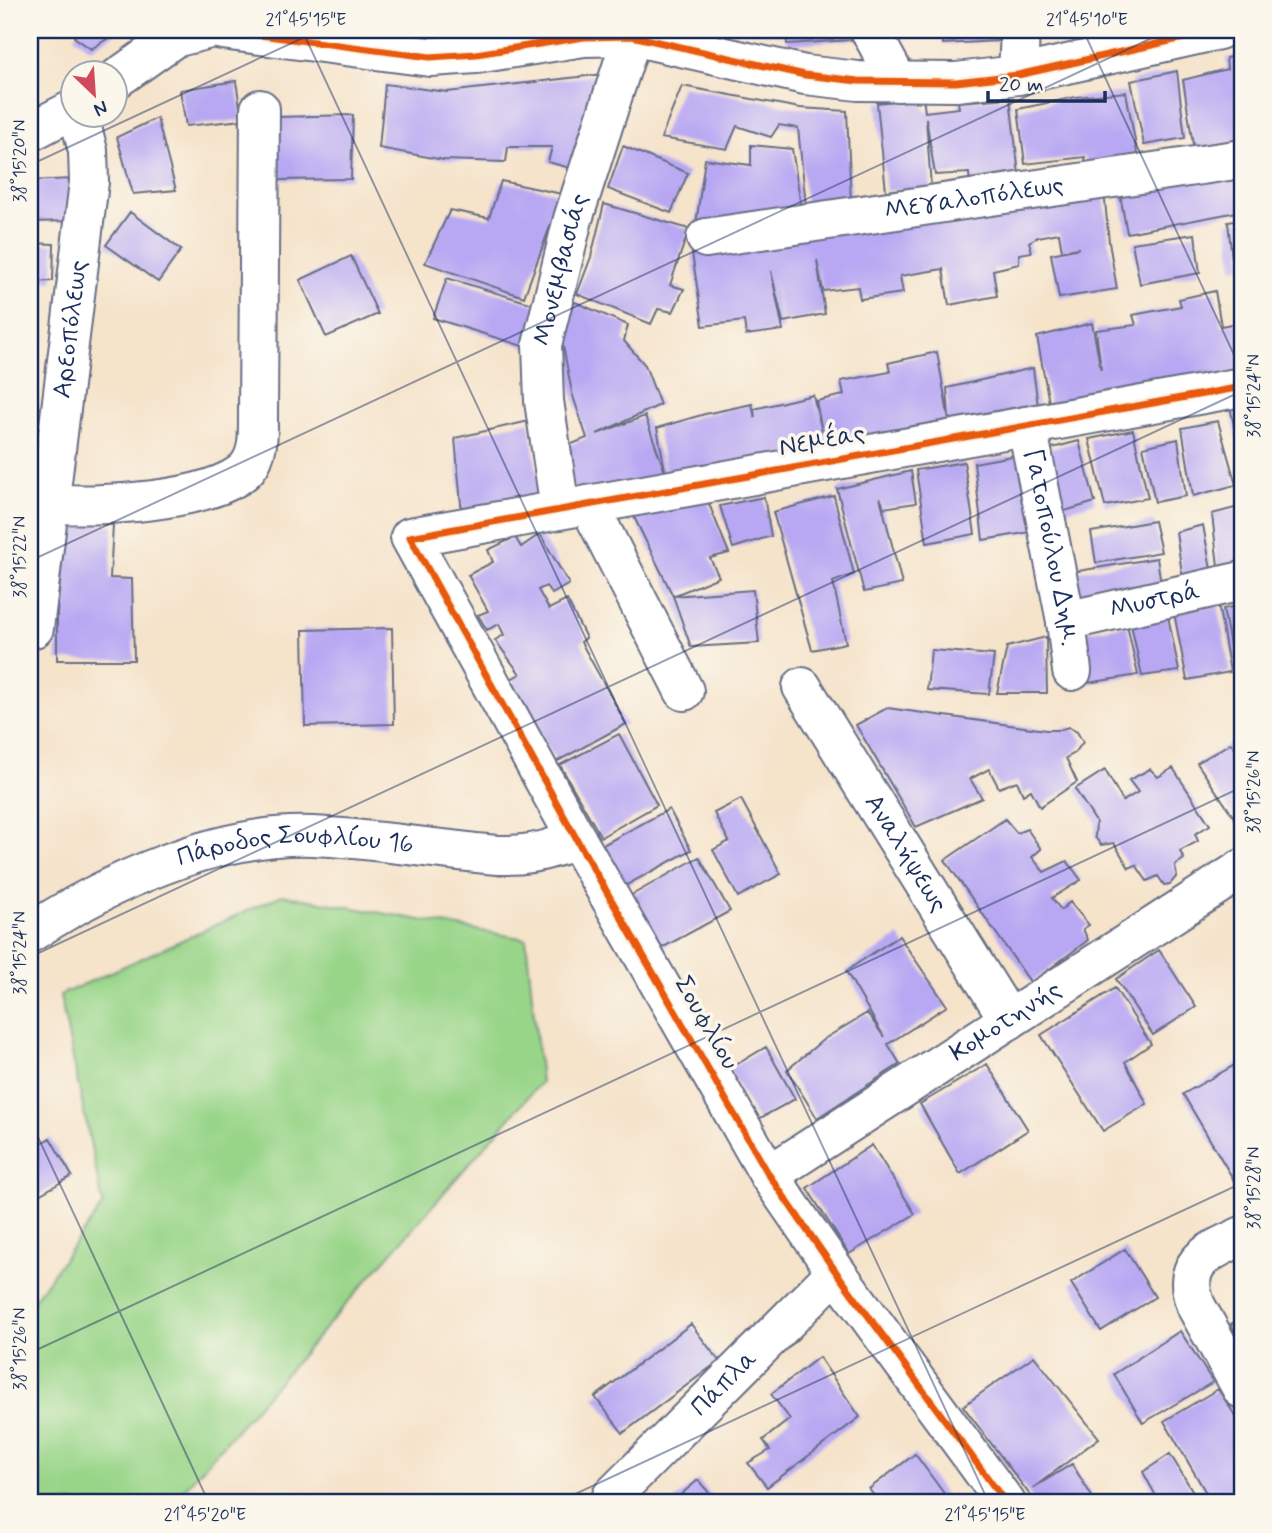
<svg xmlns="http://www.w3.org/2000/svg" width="1272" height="1533" font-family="Mynerve,sans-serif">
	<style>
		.green { fill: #99d589; stroke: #5a8274; stroke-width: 2 }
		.building { fill: #b8a8f3 }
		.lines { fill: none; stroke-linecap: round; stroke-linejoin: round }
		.minor-casing { stroke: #676e84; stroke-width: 42 }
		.minor { stroke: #fff; stroke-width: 38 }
		.cycleway-casing { stroke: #fbf7ec; stroke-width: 11 }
		.cycleway { stroke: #e8590c; stroke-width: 7 }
		.ticks { fill: none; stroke: #1b2f5e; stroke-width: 2; stroke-opacity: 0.45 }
		.labels { text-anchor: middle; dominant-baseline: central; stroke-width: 7; stroke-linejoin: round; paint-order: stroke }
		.street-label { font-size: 26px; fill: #1b2f5e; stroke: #fbf7ec }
		.neatline { fill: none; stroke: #1b2f5e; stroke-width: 2.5 }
		.ticks-label { font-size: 18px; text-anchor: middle; fill: #1b2f5e }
	</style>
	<rect width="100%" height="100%" fill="#fbf7ec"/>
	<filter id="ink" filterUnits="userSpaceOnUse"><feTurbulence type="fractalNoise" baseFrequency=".0143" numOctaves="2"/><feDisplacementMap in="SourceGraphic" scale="14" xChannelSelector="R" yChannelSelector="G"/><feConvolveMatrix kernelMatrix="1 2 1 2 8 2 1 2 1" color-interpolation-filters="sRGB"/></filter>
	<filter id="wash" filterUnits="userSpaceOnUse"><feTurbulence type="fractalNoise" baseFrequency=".00686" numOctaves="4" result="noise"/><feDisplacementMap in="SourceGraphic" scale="28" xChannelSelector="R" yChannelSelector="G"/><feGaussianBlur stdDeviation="1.57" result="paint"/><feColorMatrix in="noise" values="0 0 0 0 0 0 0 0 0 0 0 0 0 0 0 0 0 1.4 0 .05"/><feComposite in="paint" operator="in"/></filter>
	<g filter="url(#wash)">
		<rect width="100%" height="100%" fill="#f5e3ca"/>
		<path class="green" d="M282 895 526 939 541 1082 172 1503H30V1305L103 1205 60 995Z"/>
		<g id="blocks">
			<path class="building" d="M80 30H121L91 49 74 37Z
				M355 30H441L438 48Z
				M747 30H849L852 40 787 44 786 35 747 32Z
				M942 30H999L998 41 943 44Z
				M1242 54V141L1194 151 1183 80 1227 69 1226 58Z
				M1177 71 1185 138 1144 145 1131 81Z
				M605 74 581 171 548 162 552 147H508L506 162 444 160 379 148 385 84 447 92Z
				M236 81 242 120 186 126 180 90Z
				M682 86 800 108 847 111 851 203 806 205 798 128 779 125 771 137 737 126 727 149 661 138Z
				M1126 92 1139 163 1086 169 1085 157 1025 164 1018 109 1076 97Z
				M923 98 925 112 959 108 958 102 1010 98 1019 175 970 183 969 173 935 175 926 118 931 187 886 191 877 103Z
				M353 115 351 179 275 180 278 117Z
				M157 118 176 190 133 194 117 137Z
				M751 145 792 149 802 212 696 224 705 159 751 165Z
				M623 146 688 173 671 213 608 189Z
				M1242 169V211L1127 233 1119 189Z
				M72 179 70 221 30 222V181Z
				M501 181 562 194 524 297 425 263 450 210 489 218Z
				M1104 191 1109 242 1117 289 1059 298 1051 254 1079 248 1062 251 1059 233 1038 237 1029 242 1032 252 1019 254V264L993 270 997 296 949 305 943 269 900 276 903 293 860 299 858 287 823 291 817 260 825 314 783 322 771 271 783 330 746 335 744 321 703 326 692 253Z
				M604 204 689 229 670 285 684 289 673 312 658 309 651 324 577 294 591 257Z
				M130 212 181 250 158 282 106 245Z
				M1242 220V266L1233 268 1228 222Z
				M1195 234 1200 273 1140 284 1132 243Z
				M30 243 54 244 53 281 30 282Z
				M351 256 378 314 326 337 300 280Z
				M447 278 543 307 529 348 433 318Z
				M1215 291 1221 326 1242 322V371L1050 408 1037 337 1092 323 1101 370 1096 330 1136 325 1133 315 1181 306 1179 299Z
				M575 302 628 325 624 341 645 365 660 405 597 434 645 416 666 475 657 428 705 414 752 404 755 418 754 409 813 395 822 431 816 401 844 395 841 381 890 372 888 363 937 352 949 420 947 388 1033 368 1039 414 573 491 567 446 587 438 572 393 560 330Z
				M1242 403V460H1241L1230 406Z
				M529 421 541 497 462 515 455 438Z
				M1218 421 1236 485 1193 496 1182 428Z
				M1133 430 1148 498 1105 506 1089 439Z
				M1178 439 1186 496 1155 502 1143 447Z
				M30 440 46 441 30 541Z
				M1079 441 1095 502 1058 513 1041 451Z
				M1023 454 1036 531 983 540 974 463Z
				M964 462 975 534 927 543 916 470Z
				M911 471 916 503 884 508 880 497 902 584 864 592 837 489Z
				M834 496 854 574 833 582 846 643 812 650 773 512Z
				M764 497 771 536 733 548 720 506Z
				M707 499 729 553 710 558 719 577 673 596 632 513Z
				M1242 506V570L1219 575 1212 514Z
				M1154 521 1161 552 1096 563 1091 532Z
				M66 522 113 525 110 578 132 579 134 660H57V613Z
				M1203 525 1212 575 1183 580 1176 532Z
				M540 534 569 584 552 594 546 586 538 590 549 609 567 600 586 638 581 642 626 724 556 762 511 679 520 674 495 640 504 635 499 624 487 630 478 615 488 611 468 575 493 562 488 550 515 537 521 547Z
				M1157 558 1162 590 1071 610 1066 573Z
				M753 590 759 643 691 647 673 596Z
				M1218 603 1230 672 1187 680 1174 613Z
				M1242 605V674L1236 675 1223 609Z
				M1168 616 1179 671 1142 676 1131 624Z
				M1127 625 1138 675 1081 684 1071 634Z
				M392 628 394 724 305 726 303 630Z
				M1046 637 1047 693H997L1007 647Z
				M931 650 994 655 989 694 927 690Z
				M887 708 1046 730H1060L1068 727 1077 732 1083 742 1075 753 1066 758 1077 782 1040 807 1031 790 1023 795 1017 781 999 788 989 769 970 779 982 798 916 827 856 725Z
				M619 734 657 805 601 837 560 765Z
				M1231 743 1242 757V829L1197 763Z
				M1173 768 1210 825 1195 834 1198 841 1180 851 1184 859 1175 865 1177 876 1170 884 1164 885 1158 876 1147 881 1136 865 1129 868 1114 843 1101 845 1095 837 1096 822 1075 789 1105 770 1123 801 1138 792 1129 780 1150 769 1158 777Z
				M741 799 781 874 738 897 713 850 729 841 714 813Z
				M669 809 691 850 625 886 601 846Z
				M1005 819 1017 833 1027 829 1041 849 1032 857 1044 872 1067 861 1081 880 1052 898 1061 910 1070 902 1089 925 1083 929 1088 940 1031 983 945 860Z
				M699 857 730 911 662 948 630 896Z
				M899 936 947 1006 888 1044 900 1064 817 1118 787 1070 824 1039 867 1013 884 1037 846 971Z
				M1159 950 1196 1007 1153 1035 1116 979Z
				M1115 988 1151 1044 1125 1062 1147 1104 1103 1131 1041 1035Z
				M766 1047 795 1099 757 1120 729 1069Z
				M1242 1061V1194L1183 1094Z
				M987 1064 1028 1130 960 1174 920 1104Z
				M50 1138 72 1176 30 1200V1150Z
				M872 1145 915 1214 849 1254 807 1188Z
				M1125 1249 1155 1297 1101 1331 1071 1283Z
				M1242 1318V1345L1231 1324Z
				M691 1324 719 1361 623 1433 595 1397Z
				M1180 1331 1213 1382 1143 1423 1114 1374Z
				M1034 1356 1099 1438 1033 1488 1072 1464 1096 1503H1036L963 1406Z
				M819 1357 860 1417 767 1487 748 1463 770 1450 763 1440 790 1419 771 1394Z
				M1218 1389 1242 1426V1503H1212L1164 1421Z
				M915 1454 951 1503H880L869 1489Z
				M1170 1454 1200 1503H1144L1156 1496 1143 1472Z
				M698 1480 718 1503H671Z"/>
		</g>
	</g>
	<g filter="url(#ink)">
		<use href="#blocks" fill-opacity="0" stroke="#676e84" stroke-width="2"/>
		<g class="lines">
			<g class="minor-casing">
				<g id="minor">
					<path d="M222 30 430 57 476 54 584 37 632 36 805 75 858 81 956 82 1018 75 1219 30"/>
					<path d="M870 30 898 82"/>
					<path d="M1018 75 1020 30"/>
					<path d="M116 79 174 38 206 30"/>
					<path d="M30 132 74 109"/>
					<path id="s1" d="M706 238 1242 159"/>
					<path id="s2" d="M1027 426 1066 621 1072 671"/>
					<path d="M48 503C92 508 217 502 247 468 259 454 258 434 258 416L260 109"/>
					<path d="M589 505 684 691"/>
					<path id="s3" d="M560 509 544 401 542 345 573 219 632 36"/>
					<path id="s4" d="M1066 621 1242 581"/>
					<path id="s5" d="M34 628 89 182 88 151 79 116"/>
					<path id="s6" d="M802 687 1009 1020"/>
					<path id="s7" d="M30 933C108 882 219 832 313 836 359 838 405 845 451 850 478 853 504 858 531 853 546 851 562 845 577 840"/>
					<path id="s8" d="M769 1175 1242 869"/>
					<path d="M1242 1236C1208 1252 1179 1262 1196 1306L1242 1389"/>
					<path id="s9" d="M612 1496 836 1272"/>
					<path d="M1006 1503 836 1272 769 1175 577 840 410 537 1242 387"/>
				</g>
			</g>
			<use href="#minor" class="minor"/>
			<g class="cycleway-casing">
				<path id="cycleway" d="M222 30 430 57 476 54 584 37 632 36 805 75 858 81 956 82 1018 75 1219 30
					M1006 1503 836 1272 769 1175 577 840 410 537 1242 387"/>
			</g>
			<use href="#cycleway" class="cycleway"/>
		</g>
	</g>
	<path class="ticks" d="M302 30 989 1503M1083 30 1242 372M30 165 320 30M30 561 1169 30M30 957 1242 391M30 1120 209 1503M30 1353 1242 787M556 1503 1242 1183"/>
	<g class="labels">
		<g class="street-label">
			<text stroke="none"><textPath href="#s1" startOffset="271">Μεγαλοπόλεως</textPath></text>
			<text stroke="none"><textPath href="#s3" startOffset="243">Μονεμβασιάς</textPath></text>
			<text stroke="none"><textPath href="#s5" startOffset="301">Αρεοπόλεως</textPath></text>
			<text transform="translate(822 441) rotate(-10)">Νεμέας</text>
			<text stroke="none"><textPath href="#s2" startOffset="124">Γατοπούλου Δημ.</textPath></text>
			<text stroke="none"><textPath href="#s4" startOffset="91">Μυστρά</textPath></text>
			<text stroke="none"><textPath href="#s6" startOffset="196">Αναλήψεως</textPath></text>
			<text stroke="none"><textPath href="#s7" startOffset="285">Πάροδος Σουφλίου 16</textPath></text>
			<text stroke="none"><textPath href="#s8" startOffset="282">Κομοτηνής</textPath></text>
			<text transform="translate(706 1023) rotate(60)">Σουφλίου</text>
			<text stroke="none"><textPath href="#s9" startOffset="159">Πάπλα</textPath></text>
		</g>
	</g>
	<rect width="1272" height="1533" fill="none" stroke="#fbf7ec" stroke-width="77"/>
	<g transform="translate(94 94) rotate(155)"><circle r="33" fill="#fbf7ec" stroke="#a1a7b3" stroke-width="2"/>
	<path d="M0-5L12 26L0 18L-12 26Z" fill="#d1495b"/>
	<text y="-10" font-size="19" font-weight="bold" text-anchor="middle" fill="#1b2f5e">N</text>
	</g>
	<path d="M988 91v10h117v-10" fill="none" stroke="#1b2f5e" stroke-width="3.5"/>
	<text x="999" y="91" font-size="21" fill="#1b2f5e" stroke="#fbf7ec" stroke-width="5" paint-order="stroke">20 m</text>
	<rect x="38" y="38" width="1196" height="1456" class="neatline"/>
	<g class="ticks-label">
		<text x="306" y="25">21°45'15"E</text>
		<text x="1087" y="25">21°45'10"E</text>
		<text transform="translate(19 161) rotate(-90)" y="6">38°15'20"N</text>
		<text transform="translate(1253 396) rotate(-90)" y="6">38°15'24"N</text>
		<text transform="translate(19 557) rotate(-90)" y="6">38°15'22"N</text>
		<text transform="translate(1253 792) rotate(-90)" y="6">38°15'26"N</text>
		<text transform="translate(19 953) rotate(-90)" y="6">38°15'24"N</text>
		<text transform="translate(1253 1188) rotate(-90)" y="6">38°15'28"N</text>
		<text transform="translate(19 1349) rotate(-90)" y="6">38°15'26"N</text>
		<text x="205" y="1520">21°45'20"E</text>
		<text x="985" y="1520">21°45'15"E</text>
	</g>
</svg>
